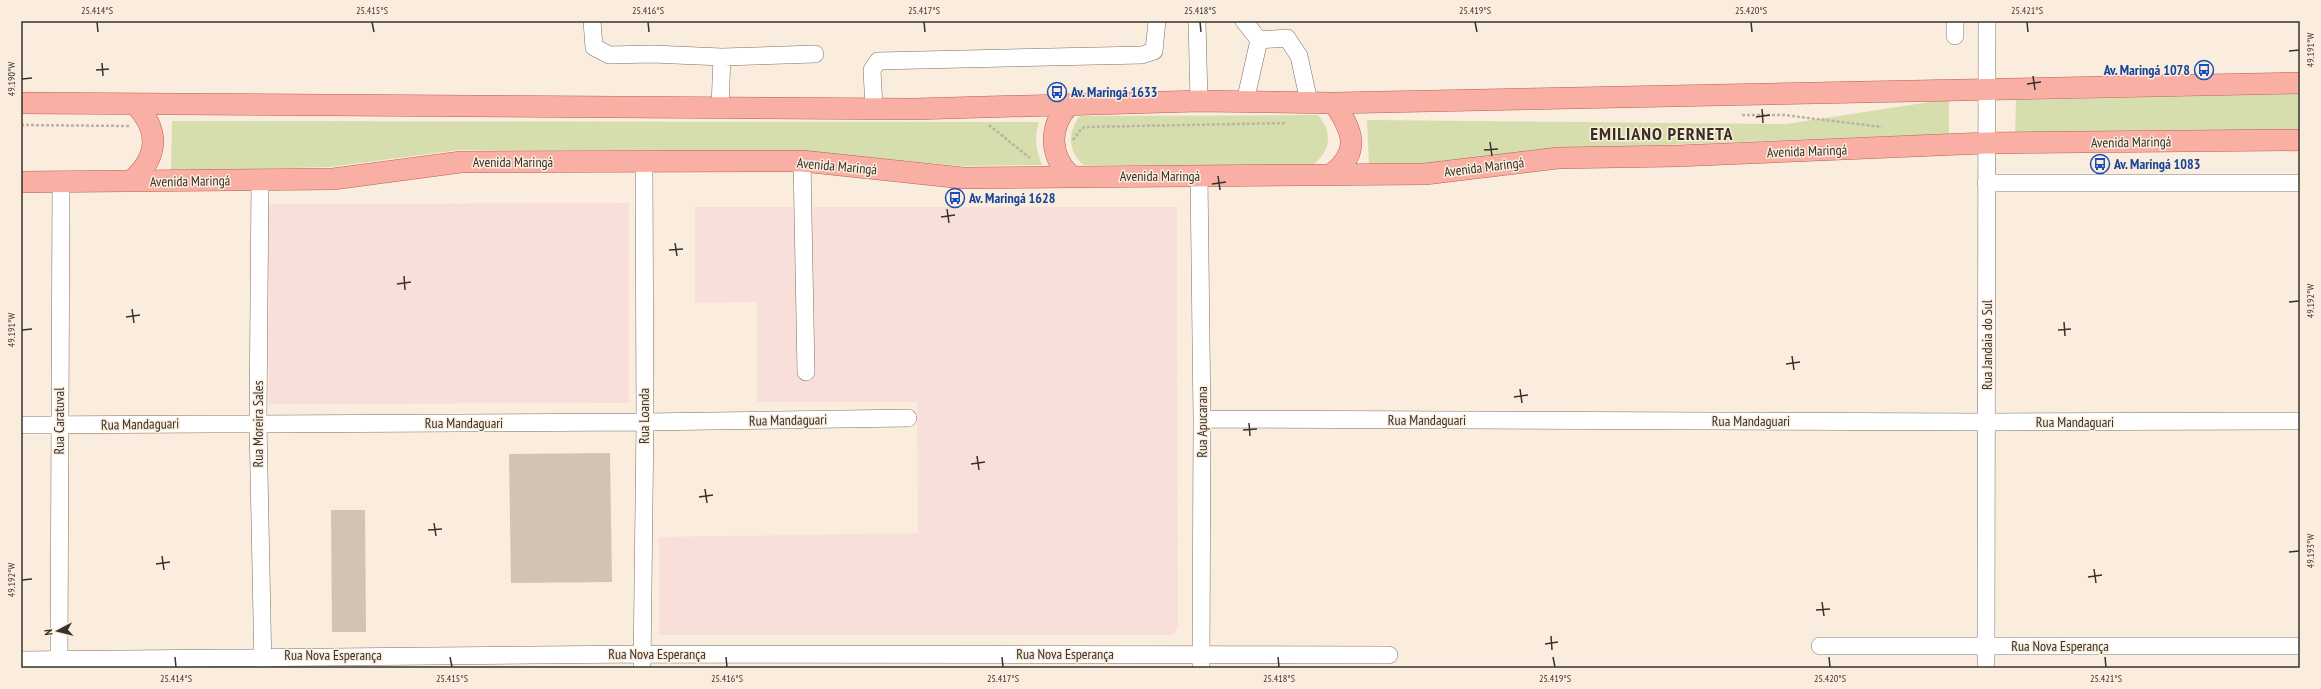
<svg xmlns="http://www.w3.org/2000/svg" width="2321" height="689" font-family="'PT Sans Narrow',sans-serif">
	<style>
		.industrial { fill: #f9dfd9 }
		.green { fill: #d7dead }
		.building { fill: #d2c3b5 }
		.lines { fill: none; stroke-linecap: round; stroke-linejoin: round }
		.minor-casing { stroke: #7d7163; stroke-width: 18 }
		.major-casing { stroke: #b46154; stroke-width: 22 }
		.path { stroke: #bdb2a5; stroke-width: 2.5; stroke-dasharray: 3 2; stroke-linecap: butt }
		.minor { stroke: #fff; stroke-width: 17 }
		.major { stroke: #faafa5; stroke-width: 21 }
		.ticks { fill: none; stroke: #37322c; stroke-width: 1.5 }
		.labels { text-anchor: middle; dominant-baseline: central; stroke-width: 3; stroke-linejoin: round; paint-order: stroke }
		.transit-label { font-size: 14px; font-weight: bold; fill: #164399; stroke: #fbeddd; text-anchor: start }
		.street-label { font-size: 14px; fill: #37322c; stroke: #fbeddd }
		.district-label { font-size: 18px; font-weight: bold; letter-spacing: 1px; fill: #382e22; stroke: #fbeddd }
		.neatline { fill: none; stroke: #37322c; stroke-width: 1.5 }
		.ticks-label { font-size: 10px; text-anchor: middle; fill: #37322c }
	</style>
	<rect width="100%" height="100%" fill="#fbeddd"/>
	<path class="industrial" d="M629 203V403L269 404 268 204Z
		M695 207H1177L1178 628 1172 635H659V537L918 533 917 402H757V302L695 303Z
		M221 667 234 668H59Z"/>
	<path class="green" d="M2300 94V131L2015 134 2016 100Z
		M1949 99V134L1558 149 1426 166H1369L1367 120 1786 124Z
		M1318 115C1333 132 1331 151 1313 165H1083C1068 151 1067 132 1080 116Z
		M172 121 1039 122C1034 138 1036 149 1042 165L962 166 803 151 459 150 330 167 171 171Z"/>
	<path class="building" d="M610 453 612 582 511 583 509 454Z
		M331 510H365L366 632H332Z"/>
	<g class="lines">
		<g class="minor-casing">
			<path id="minor" d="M592 21 594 47 609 55 652 54 722 57 720 107
				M1197 21 1199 101
				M1244 21 1259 40
				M1955 21V36
				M722 57 815 54
				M1245 102 1259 40 1287 38 1299 56 1309 102
				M874 108 872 70 878 61 1142 55 1154 51 1157 21
				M802 161 806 372
				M1199 176 1202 419 1201 668
				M260 180 258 423 263 668
				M1986 183H2300
				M1202 419 1987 422 2300 421
				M21 425 645 422 908 418
				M1820 646H2300
				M59 659 61 182
				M21 660 642 654 1389 655
				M642 668 645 422 644 163
				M1986 668 1987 21"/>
		</g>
		<g class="major-casing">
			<path id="major" d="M21 103 914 109 1199 101 1334 103 2300 83
				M1068 106C1048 128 1050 157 1071 176
				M1332 174C1362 151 1352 130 1334 103
				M131 181C159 157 160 130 135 104
				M21 182 333 179 461 162 802 161 963 178 1425 174 1558 158 1677 156 1986 143 2300 140"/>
		</g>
		<path class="path" d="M1742 115H1784L1882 127
			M21 125 129 126
			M989 125 1030 158
			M1073 140 1082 128 1086 127 1287 123"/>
		<use href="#minor" class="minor"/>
		<use href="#major" class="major"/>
	</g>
	<path class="ticks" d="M97 22 98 32M372 22 374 32M648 22 649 32M924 22 925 32M1200 22 1201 32M1475 22 1477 32M1751 22 1752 32M2027 22 2028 32M2289 51 2299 50M102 63 103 76M96 70 109 69M2033 76 2035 90M22 79 32 78M2027 84 2041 82M1762 109 1763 123M1756 117 1770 115M1490 142 1492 156M1484 150 1498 149M1218 176 1220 190M1212 184 1226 182M947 209 949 223M941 217 955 215M675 243 677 256M669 250 683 249M404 276 405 290M397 284 411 282M2289 302 2299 301M132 309 134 323M126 317 140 315M2064 322 2065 336M22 330 32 329M2058 330 2071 329M1792 356 1794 370M1786 364 1800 362M1520 389 1522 403M1514 397 1528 395M1249 423 1250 436M1243 430 1257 429M977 456 979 470M971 464 985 462M705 489 707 503M699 497 713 495M434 523 436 536M428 530 442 529M2289 552 2299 551M162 556 164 570M156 564 170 562M2094 569 2096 583M2088 577 2102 575M22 580 32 579M1822 602 1824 616M1816 610 1830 609M1551 636 1552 650M1545 644 1558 642M175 657 176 667M450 657 452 667M726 657 727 667M1002 657 1003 667M1278 657 1279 667M1553 657 1555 667M1829 657 1830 667M2105 657 2106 667"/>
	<defs>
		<g id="bus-ring" transform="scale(1)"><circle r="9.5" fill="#fbeddd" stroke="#1a4fb4" stroke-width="1.5"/><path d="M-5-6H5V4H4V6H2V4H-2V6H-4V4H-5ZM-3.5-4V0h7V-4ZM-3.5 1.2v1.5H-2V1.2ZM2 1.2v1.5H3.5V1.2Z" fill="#1a4fb4"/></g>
	</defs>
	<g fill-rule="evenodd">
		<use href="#bus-ring" x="2204" y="70"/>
		<use href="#bus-ring" x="1057" y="92"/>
		<use href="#bus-ring" x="2100" y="164"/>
		<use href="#bus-ring" x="955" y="198"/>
	</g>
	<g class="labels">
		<g class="transit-label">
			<text x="2190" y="70" text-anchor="end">Av. Maringá 1078</text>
			<text x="1071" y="92">Av. Maringá 1633</text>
			<text x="2114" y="164">Av. Maringá 1083</text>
			<text x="969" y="198">Av. Maringá 1628</text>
		</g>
		<g class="street-label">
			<text transform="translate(2131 142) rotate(-1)">Avenida Maringá</text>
			<text transform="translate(1807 151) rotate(-2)">Avenida Maringá</text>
			<text x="513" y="162">Avenida Maringá</text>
			<text transform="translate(837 166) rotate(5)">Avenida Maringá</text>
			<text transform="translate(1484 167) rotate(-7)">Avenida Maringá</text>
			<text x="1160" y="176">Avenida Maringá</text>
			<text transform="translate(190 181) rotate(-1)">Avenida Maringá</text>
			<text transform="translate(1987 345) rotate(-90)">Rua Jandaia do Sul</text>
			<text transform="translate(644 416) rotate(-90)">Rua Loanda</text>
			<text transform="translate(788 420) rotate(-1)">Rua Mandaguari</text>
			<text x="1427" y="420">Rua Mandaguari</text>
			<text transform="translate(59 421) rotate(-90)">Rua Caratuval</text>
			<text x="1751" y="421">Rua Mandaguari</text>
			<text transform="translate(1202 422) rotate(-90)">Rua Apucarana</text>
			<text x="2075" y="422">Rua Mandaguari</text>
			<text x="464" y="423">Rua Mandaguari</text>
			<text transform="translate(140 424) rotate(-1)">Rua Mandaguari</text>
			<text transform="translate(258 424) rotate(-90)">Rua Moreira Sales</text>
			<text x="2060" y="646">Rua Nova Esperança</text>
			<text x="657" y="654">Rua Nova Esperança</text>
			<text x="1065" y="654">Rua Nova Esperança</text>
			<text x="333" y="655">Rua Nova Esperança</text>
		</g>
		<g class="district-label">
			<text x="1662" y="133">EMILIANO PERNETA</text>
		</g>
	</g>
	<rect width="2321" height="689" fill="none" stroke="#fbeddd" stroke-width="44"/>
	<g transform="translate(58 631) rotate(263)" stroke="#fbeddd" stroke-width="3" paint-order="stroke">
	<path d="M0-3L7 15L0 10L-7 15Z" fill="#37322c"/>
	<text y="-6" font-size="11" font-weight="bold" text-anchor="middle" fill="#37322c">N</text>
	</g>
	<rect x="22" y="22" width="2277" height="645" class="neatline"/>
	<g class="ticks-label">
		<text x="97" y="14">25.414°S</text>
		<text x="372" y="14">25.415°S</text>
		<text x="648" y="14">25.416°S</text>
		<text x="924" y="14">25.417°S</text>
		<text x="1200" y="14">25.418°S</text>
		<text x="1475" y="14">25.419°S</text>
		<text x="1751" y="14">25.420°S</text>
		<text x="2027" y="14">25.421°S</text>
		<text transform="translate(2310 50) rotate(-90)" y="4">49.191°W</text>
		<text transform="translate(11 79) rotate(-90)" y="4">49.190°W</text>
		<text transform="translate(2310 301) rotate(-90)" y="4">49.192°W</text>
		<text transform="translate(11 330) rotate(-90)" y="4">49.191°W</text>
		<text transform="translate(2310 551) rotate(-90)" y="4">49.193°W</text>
		<text transform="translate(11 580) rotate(-90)" y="4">49.192°W</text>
		<text x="176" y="682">25.414°S</text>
		<text x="452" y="682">25.415°S</text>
		<text x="727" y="682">25.416°S</text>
		<text x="1003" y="682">25.417°S</text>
		<text x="1279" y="682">25.418°S</text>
		<text x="1555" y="682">25.419°S</text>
		<text x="1830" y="682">25.420°S</text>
		<text x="2106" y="682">25.421°S</text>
	</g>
</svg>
